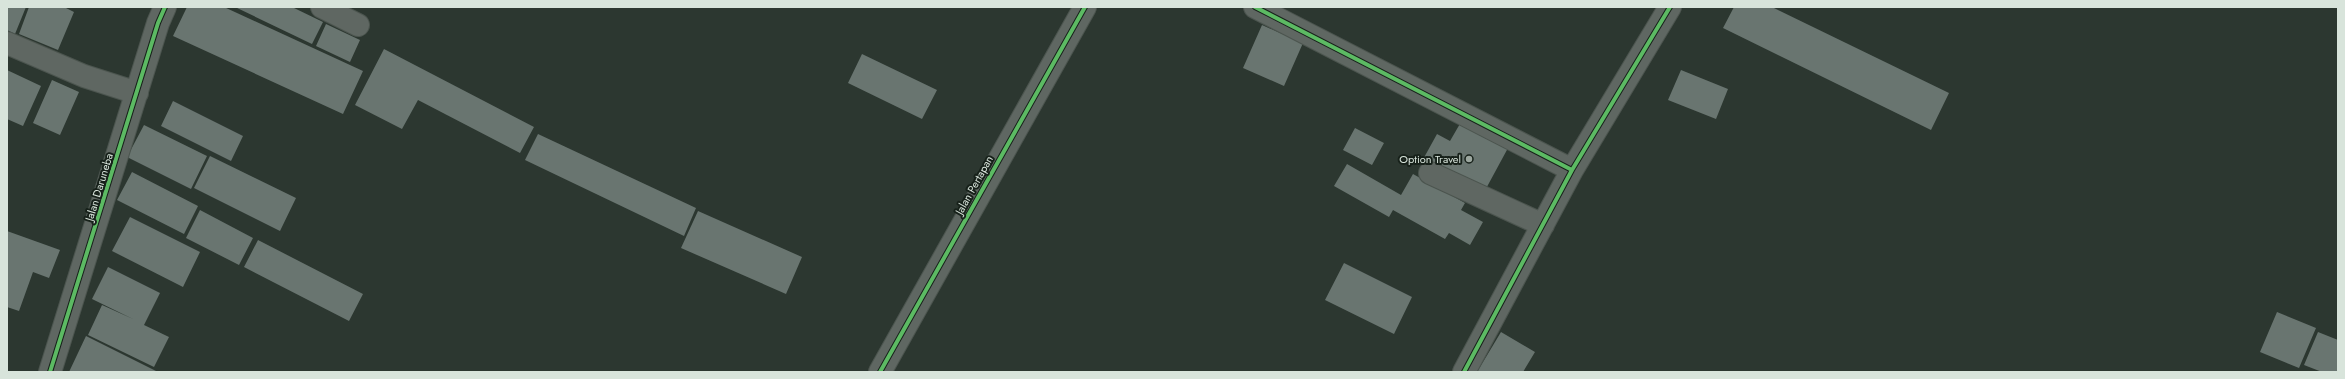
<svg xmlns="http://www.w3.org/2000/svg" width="2345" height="379" font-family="Jost,sans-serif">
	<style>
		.building { fill: #697570 }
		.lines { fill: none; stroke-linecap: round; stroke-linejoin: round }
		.street-casing { stroke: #4c554f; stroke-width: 24 }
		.street { stroke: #5f6762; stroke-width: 22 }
		.cycleway-casing { stroke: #17211a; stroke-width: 6 }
		.cycleway { stroke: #5cba63; stroke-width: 4 }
		.poi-dot { fill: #9ca79f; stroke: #17211a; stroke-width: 1.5 }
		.labels { text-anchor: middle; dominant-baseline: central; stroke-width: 4; stroke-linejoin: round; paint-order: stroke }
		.poi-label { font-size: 11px; fill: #d8e4db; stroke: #17211a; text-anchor: end }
		.street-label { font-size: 11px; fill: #d8e4db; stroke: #17211a }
	</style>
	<rect width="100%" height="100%" fill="#2c3730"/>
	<path class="building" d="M7 7H26L15 34 7 30Z
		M29 7H64L74 12 58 50 19 34Z
		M187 7H224L363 71 343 114 173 36Z
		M235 7H292L323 22 312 44Z
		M1734 7H1772L1949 93 1931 130 1723 28Z
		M326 24 360 40 350 62 316 46Z
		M1262 25 1303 43 1284 86 1243 68Z
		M384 49 534 127 520 153 418 100 402 129 355 105Z
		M862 54 937 90 922 119 848 83Z
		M7 70 41 86 23 126 7 119Z
		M1681 70 1728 89 1716 119 1668 100Z
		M52 80 79 92 60 135 33 123Z
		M173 101 243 136 231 161 161 126Z
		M1461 122 1508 148 1482 196 1421 163 1437 134 1450 141Z
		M144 125 207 156 191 189 127 157Z
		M1355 128 1384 143 1372 165 1343 150Z
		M538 134 696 208 684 236 525 160Z
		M210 156 296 198 280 231 194 188Z
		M1347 164 1401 195 1413 174 1465 203 1461 210 1483 222 1470 245 1449 233 1445 239 1393 210 1389 217 1334 186Z
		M132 172 198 206 184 234 117 200Z
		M200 210 253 238 239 265 186 238Z
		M698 211 802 257 786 294 681 248Z
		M130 217 200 252 183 287 112 251Z
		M7 231 60 250 49 278 33 272 19 311 7 307Z
		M258 240 363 294 349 321 244 267Z
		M1344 263 1412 297 1394 334 1325 300Z
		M108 267 160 293 144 325 169 337 154 367 88 335 102 305 133 319 92 299Z
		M2277 312 2316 328 2299 368 2260 352Z
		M1501 332 1535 352 1523 372H1477Z
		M2318 332 2338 340 2337 372H2322L2304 365Z
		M86 336 158 372H69Z"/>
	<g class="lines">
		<g class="street-casing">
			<path id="street" d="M322 7 358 25
				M1255 7 1572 170
				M7 43 84 76 137 93
				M1430 173 1543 225
				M50 372 158 23 165 7
				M880 372 1085 7
				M1464 372 1572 170 1670 7"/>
		</g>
		<use href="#street" class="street"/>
		<g class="cycleway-casing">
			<path id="cycleway" d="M1255 7 1572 170
				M50 372 158 23 165 7
				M880 372 1085 7
				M1464 372 1572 170 1670 7"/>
		</g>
		<use href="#cycleway" class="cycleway"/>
	</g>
	<circle class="poi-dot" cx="1469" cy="159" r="4"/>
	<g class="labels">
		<g class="poi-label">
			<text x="1461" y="159">Option Travel</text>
		</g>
		<g class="street-label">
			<text transform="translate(974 185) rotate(-61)">Jalan Pertapan</text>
			<text transform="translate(99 187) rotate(-73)">Jalan Daruneba</text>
		</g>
	</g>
	<rect width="2345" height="379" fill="none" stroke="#d8e4db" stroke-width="16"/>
</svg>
